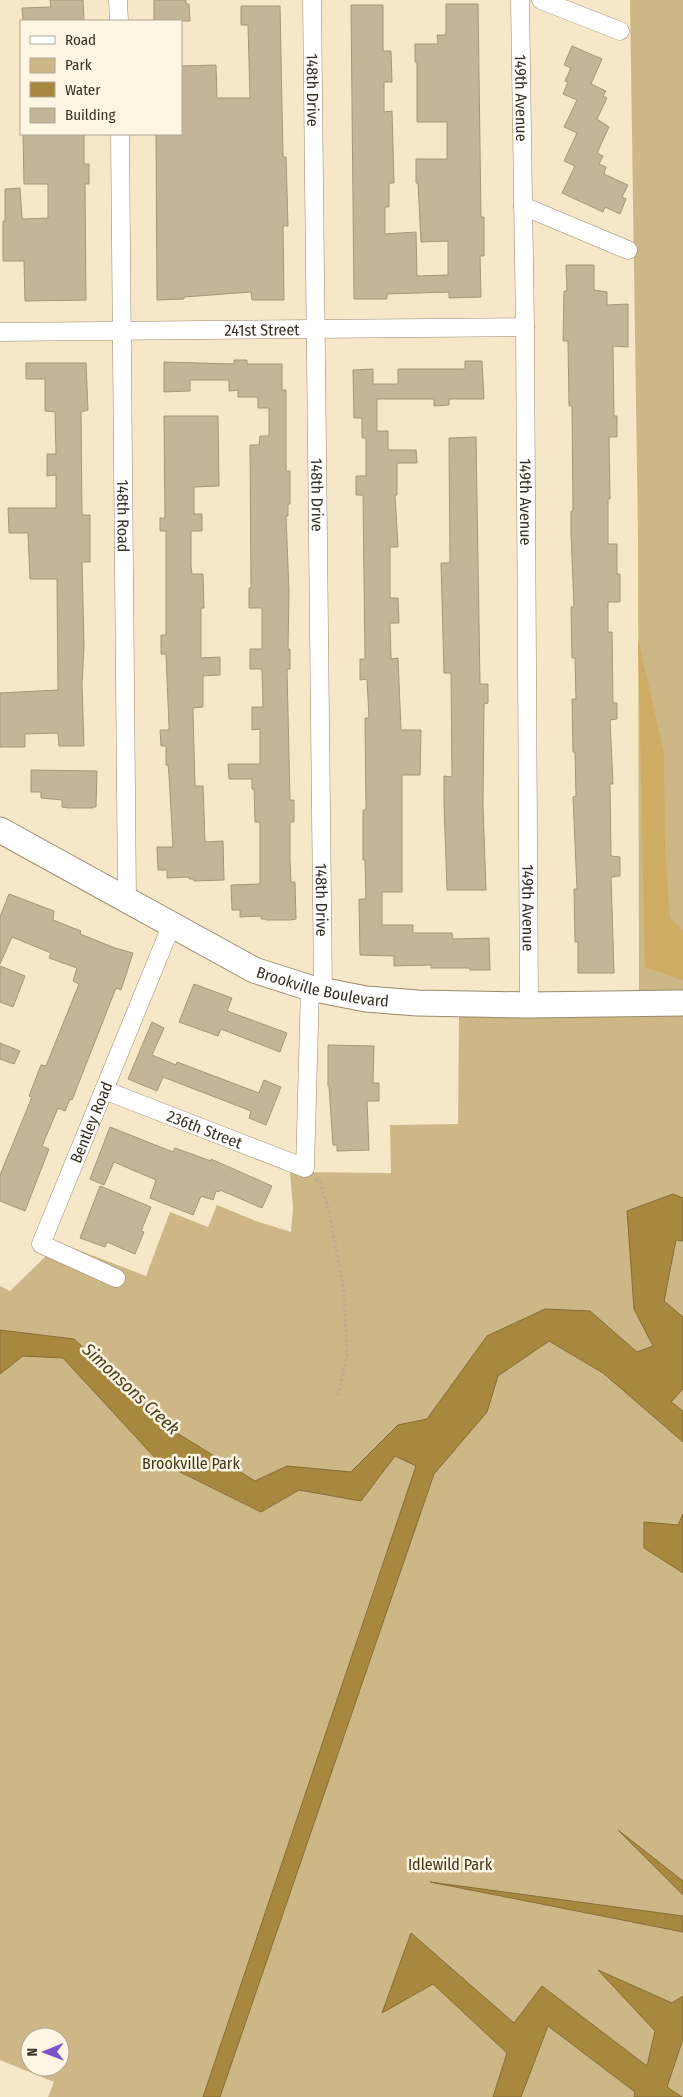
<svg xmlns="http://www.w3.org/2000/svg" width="683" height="2097" font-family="'Fira Sans Condensed',sans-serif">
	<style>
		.green { fill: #ceb787; fill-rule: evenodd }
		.forest { fill: #cfac64 }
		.water { fill: #a8873f; stroke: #866d37 }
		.building { fill: #c3b597; stroke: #a49679 }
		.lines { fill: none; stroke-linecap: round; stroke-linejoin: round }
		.street-casing { stroke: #988a6d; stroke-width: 19 }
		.secondary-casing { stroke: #988a6d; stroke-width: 27 }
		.path { stroke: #bbae95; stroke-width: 3; stroke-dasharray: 2.5 2.5; stroke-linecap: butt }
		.street { stroke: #fff; stroke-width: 18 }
		.secondary { stroke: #fff; stroke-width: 25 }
		.labels { text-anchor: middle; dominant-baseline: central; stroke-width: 5; stroke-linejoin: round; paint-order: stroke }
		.street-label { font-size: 16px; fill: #373125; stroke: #fef5e3 }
		.park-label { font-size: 16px; fill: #443515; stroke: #fef5e3 }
		.water-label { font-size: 18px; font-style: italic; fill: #4b3d1d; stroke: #fef5e3 }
	</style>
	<rect width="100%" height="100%" fill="#f6e7c8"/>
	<path class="green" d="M630 0H683V991L639 995 638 536Z
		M683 1012V2097H48L54 2082 0 2060V1286L10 1291 48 1254 60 1261 65 1245 146 1276 170 1212 208 1227 217 1205 256 1221 291 1232 293 1208 290 1172 391 1173 390 1125 458 1124 459 1017ZM30 2037H60V2067H30Z"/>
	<path class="forest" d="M638 639 664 753 665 846 670 918 683 930V980H681L645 967Z"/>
	<path class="water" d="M673 1194 683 1198V1241L676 1240 664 1301 683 1317V1389L671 1402 683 1411V1442L603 1373 549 1341 498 1376 487 1412 434 1474 220 2097H203L416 1466 395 1456 361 1501 299 1490 261 1512 158 1461 63 1358 23 1356 0 1374V1330L74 1339 172 1430 255 1481 287 1466 351 1472 398 1425 427 1419 487 1336 545 1309 590 1311 637 1352 653 1346 634 1309 627 1211Z
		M683 1514V1573L644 1548V1522L678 1525Z
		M618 1830 683 1881V1895Z
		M430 1882 683 1916V1932Z
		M411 1933 514 2023 542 1986 647 2066 655 2031 598 1970 672 2003 683 1996V2039L667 2087 682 2097H634L635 2092 548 2026 521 2097H493L507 2053 433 1984 382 2013Z"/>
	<path class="building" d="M50 0H83L84 21H23L22 8 51 7Z
		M154 0H186V4H189L190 21H154Z
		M446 4H478L481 217H484V256H480L481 297 449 298V292L387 294V299H354L351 5H383V51H391L392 82H384V112L392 111 394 183H389V207H385V234L416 232 417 276 448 275V241L421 242 418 183H416V159H447V122H417V62H415V44H438L437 35H446Z
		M241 6H280L283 157H286L288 226H283L284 300H252L251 292 184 297V299L157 300 156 134H181V66L216 65 217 98H250L248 25H241Z
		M572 46 602 59 591 84 606 91 603 96 607 98 597 119 609 127 597 153 603 156 599 164 606 167 604 174 628 185 622 197 626 199 620 214 605 207 603 212 562 193 575 166 564 161 577 133 564 127 577 100 563 94 568 82 565 81 571 68 564 65Z
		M23 134H84V164H89V184H85L86 300 25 301 24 261H3V221H5V189L20 188 22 219 48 218V184H24Z
		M566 265H594V290L607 292V305L628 304V347L613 346 614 416H617V437H609L610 499H608V544H617V574H620V602H608V632H612L613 703H617V719L610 720 613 784H610L611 856 620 857V876L611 877 614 973H578V942H575L574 889H577L573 797 576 796 575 752H573L572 699H576L575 658H572L571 607H574L571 533V511H573L572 406H569L568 341H563L564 291H567Z
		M234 360H247V364H282V390H286V471H290V504H288V516H286L289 592 288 649H290V669H287L290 800H294V822H290V859L291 882H295L296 919 291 920H266V919H261V916L240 917V910H232L231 885 260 884V822H255L254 789H252V779H229L228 764H260V729L252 730V707H263L262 669H250V649H262V608H249V588H251L250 445H259L260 436H269V408H258V397H238V390L229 391V380H190V391L164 392V362L234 364Z
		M465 361H482L484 399H449V405L434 406V399H377V431H388V450H416L417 463H397V495H395L398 547H390V598H398L399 623H390L391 659 398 658 401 730H421L420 775H402V892H382V925H413V933H452L453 939 489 938 490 970H470V968H431V965L394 966V956L360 955 359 899H366L365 860H363V810H366L365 718H369L367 679 360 680V659H365L363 495H356V476H366V438H362V418H354L353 370 373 369V384H398V369H463L465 368Z
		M26 363H86L88 410 81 412 82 515H90V562H82L84 646 82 685 84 746H59L58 733 25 734V747H0V693L58 690 57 579H30L28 533H9L8 508H56V475L47 476V454H56L55 412 45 411V379H26Z
		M164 416H218L219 486 194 487V514H202V531H191V566L192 574H203L204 608H201V658L220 657V675L203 676V707L193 708V713L195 786H203L205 842 223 841 224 880 194 881V879H189V877L167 878V870H158L157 847H173L169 775 168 765H166V746H161L160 730H169V726L166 654H161V635H166V531H160V518H165Z
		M476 437 480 684H488V703L484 704 483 805 486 890H447L444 804V776L452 777 451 673H444L441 563H450L449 438Z
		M31 770 97 771 96 807H93V808H68L62 807V800L41 798V792H31Z
		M9 894 54 911 53 920 81 931 80 934 115 948 133 953 121 990 116 988 72 1100 70 1099 65 1111 58 1108 42 1146 49 1149 25 1211 0 1201V1175L32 1097 29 1096 41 1065 46 1066 79 984 73 981 77 968 49 958 51 953 12 937 0 964V917Z
		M0 966 25 976 13 1007 0 1002Z
		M194 984 232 998 227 1011 287 1033 280 1052 221 1029 218 1036 179 1022Z
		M152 1022 164 1028 152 1055 176 1065 177 1062 259 1093 264 1080 281 1087 266 1125 249 1118 251 1111 163 1077 157 1091 128 1079Z
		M0 1043 20 1051 14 1064 0 1059Z
		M328 1045 374 1046 373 1083H379V1101H367L369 1150 337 1151V1145H333L329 1086H328Z
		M110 1127 173 1152 175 1148 211 1161V1159L272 1186 262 1208 220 1190 219 1192 216 1191 213 1200 201 1196 193 1215 150 1198 156 1180 114 1162 104 1185 90 1179Z
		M100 1186 151 1207 141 1231 144 1232 135 1254 107 1242 105 1247 80 1238Z"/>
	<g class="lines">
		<g class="street-casing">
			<g id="street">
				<path d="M118 0 119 21"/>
				<path id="s1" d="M312 0 323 991"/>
				<path id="s2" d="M520 0 525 327 529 1005"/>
				<path d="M541 0 620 31"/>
				<path id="s3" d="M120 134 127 900"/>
				<path d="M523 206 628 250"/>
				<path id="s4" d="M0 332 525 327"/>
				<path id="s5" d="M104 1090 305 1168 310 988"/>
				<path id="s6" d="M116 1278 41 1244 172 924"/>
			</g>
		</g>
		<g class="secondary-casing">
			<g id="secondary">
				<path id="s7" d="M0 830 254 970 310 988 366 999 417 1003 529 1005 683 1003"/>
			</g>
		</g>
		<path class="path" d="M316 1179 320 1182 329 1212 344 1291 347 1356 338 1395"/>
		<use href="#street" class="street"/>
		<use href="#secondary" class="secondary"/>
	</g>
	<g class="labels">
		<g class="street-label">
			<text stroke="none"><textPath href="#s1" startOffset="90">148th Drive</textPath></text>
			<text stroke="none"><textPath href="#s2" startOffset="98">149th Avenue</textPath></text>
			<text stroke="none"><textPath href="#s4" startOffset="262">241st Street</textPath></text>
			<text stroke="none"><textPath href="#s1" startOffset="495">148th Drive</textPath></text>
			<text stroke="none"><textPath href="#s2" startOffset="502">149th Avenue</textPath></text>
			<text stroke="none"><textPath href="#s3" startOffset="382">148th Road</textPath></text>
			<text stroke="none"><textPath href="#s1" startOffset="900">148th Drive</textPath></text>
			<text stroke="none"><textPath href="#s2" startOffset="908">149th Avenue</textPath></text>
			<text stroke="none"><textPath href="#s7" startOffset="361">Brookville Boulevard</textPath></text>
			<text stroke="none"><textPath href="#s6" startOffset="214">Bentley Road</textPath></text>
			<text stroke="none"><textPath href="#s5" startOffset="108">236th Street</textPath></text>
		</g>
		<g class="park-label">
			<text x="191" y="1463">Brookville Park</text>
			<text x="450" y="1864">Idlewild Park</text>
		</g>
		<g class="water-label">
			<text transform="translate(131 1389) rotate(43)">Simonsons Creek</text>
		</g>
	</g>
	<rect x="20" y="20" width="162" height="115" fill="#fef5e3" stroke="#aea797"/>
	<rect x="30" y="36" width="25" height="8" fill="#ffffff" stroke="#aea797"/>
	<text x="65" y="45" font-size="15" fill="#373125">Road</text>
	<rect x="30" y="58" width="25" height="15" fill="#ceb787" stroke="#aea797"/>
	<text x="65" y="70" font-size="15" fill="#373125">Park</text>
	<rect x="30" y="82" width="25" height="15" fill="#a8873f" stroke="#aea797"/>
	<text x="65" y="95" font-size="15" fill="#373125">Water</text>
	<rect x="30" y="108" width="25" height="15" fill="#c3b597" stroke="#aea797"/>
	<text x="65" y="120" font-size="15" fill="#373125">Building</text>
	<g transform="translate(45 2052) rotate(269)"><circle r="24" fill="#fef5e3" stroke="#aea797"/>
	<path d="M0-4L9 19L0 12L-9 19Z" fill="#7a52cb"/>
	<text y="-8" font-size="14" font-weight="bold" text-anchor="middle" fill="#373125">N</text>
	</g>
</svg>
